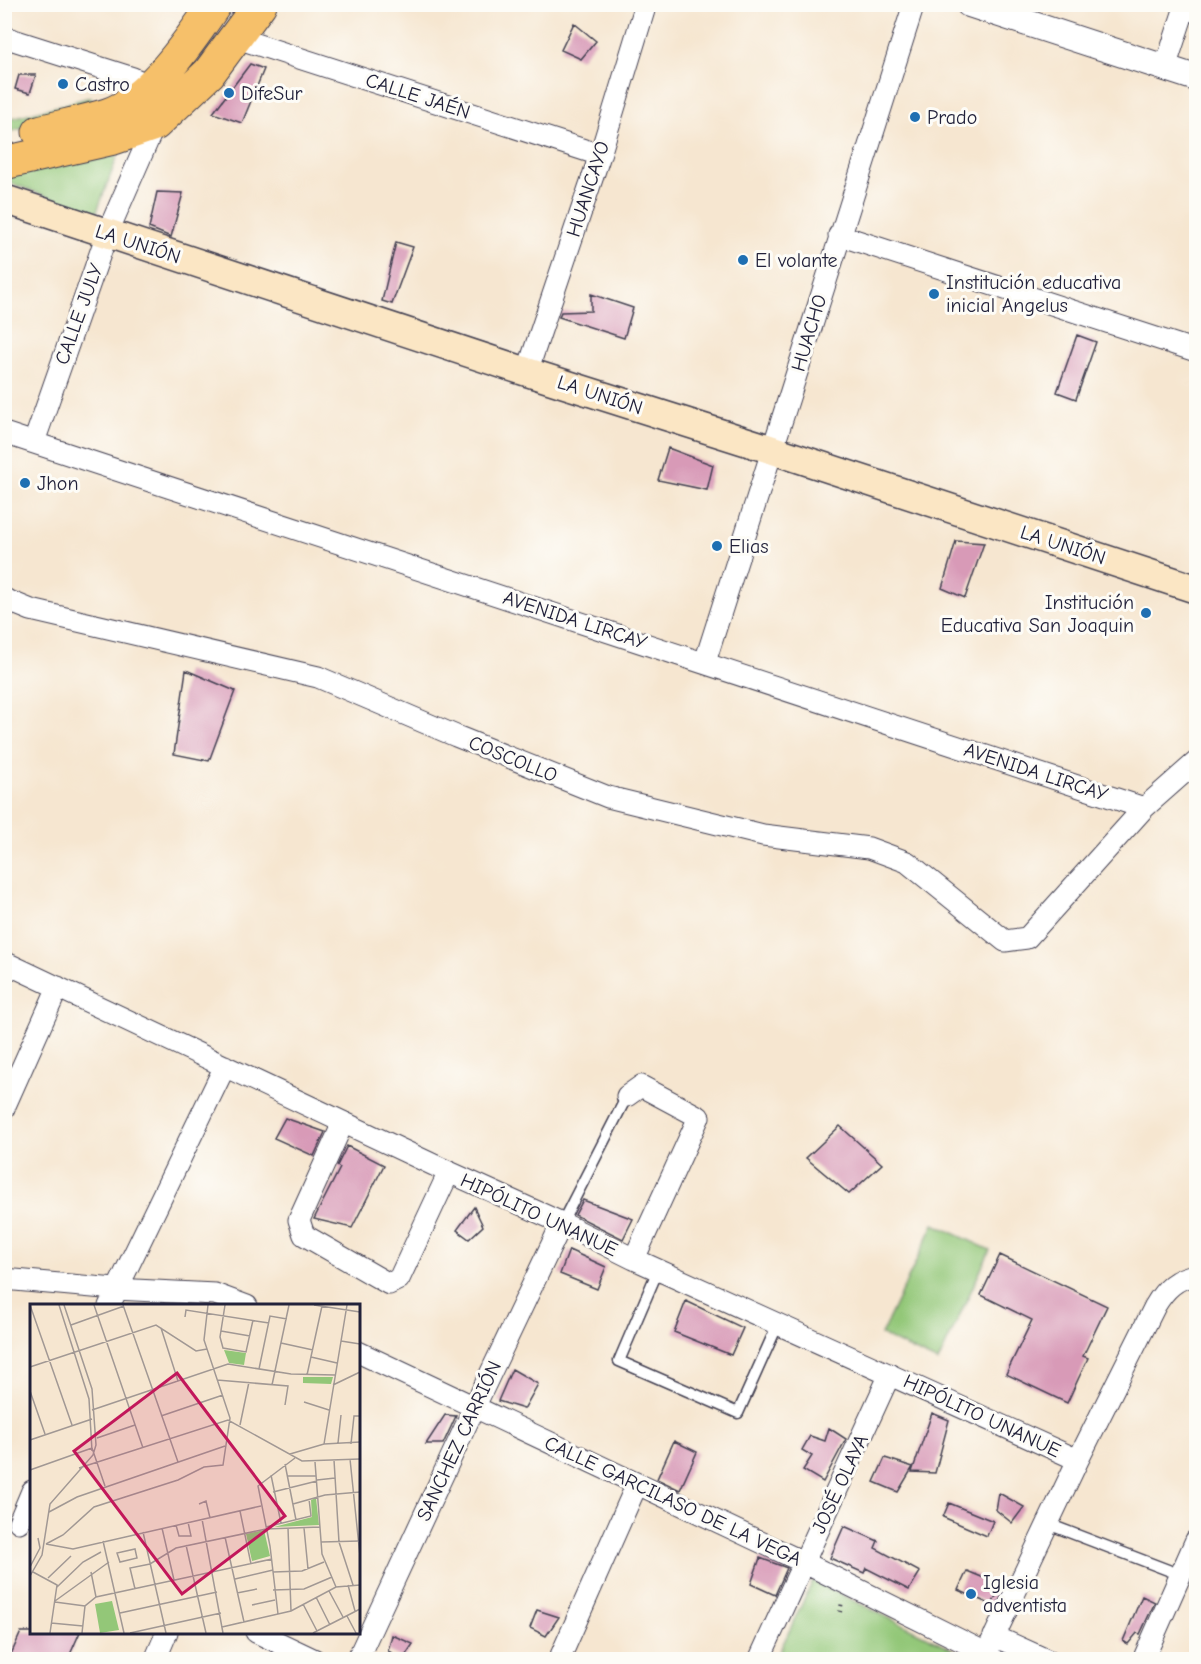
<svg xmlns="http://www.w3.org/2000/svg" width="1201" height="1664" font-family="'Comic Neue',sans-serif">
	<style>
		.green { fill: #93c778; stroke: #5a745a; stroke-width: 1.5 }
		.building { fill: #d89ab7 }
		.lines { fill: none; stroke-linecap: round; stroke-linejoin: round }
		.service-casing { stroke: #423f51; stroke-width: 13 }
		.minor-casing { stroke: #423f51; stroke-width: 23 }
		.tertiary-casing { stroke: #423f51; stroke-width: 28 }
		.secondary-casing { stroke: #423f51; stroke-width: 31 }
		.primary-casing { stroke: #423f51; stroke-width: 35 }
		.path { stroke: #423f51; stroke-width: 4; stroke-dasharray: 1.5 4.5; stroke-linecap: butt }
		.service { stroke: #fff; stroke-width: 10 }
		.minor { stroke: #fff; stroke-width: 21 }
		.tertiary { stroke: #fff; stroke-width: 26 }
		.secondary { stroke: #fbe6c4; stroke-width: 28 }
		.primary { stroke: #f6c06b; stroke-width: 33 }
		.poi-dot { fill: #1f6fb2; stroke: #fdfcf7; stroke-width: 2 }
		.labels { text-anchor: middle; dominant-baseline: central; stroke-width: 6; stroke-linejoin: round; paint-order: stroke }
		.poi-label { font-size: 20px; fill: #22223b; stroke: #fdfcf7; text-anchor: start }
		.street-label { font-size: 20px; fill: #22223b; stroke: #fdfcf7 }
		.inset-road { fill: none; stroke: #a19894; stroke-width: 1.5 }
		.view { fill: #c2185b; fill-opacity: 0.15; stroke: #c2185b; stroke-width: 3 }
		.inset-edge { fill: none; stroke: #22223b; stroke-width: 3 }
	</style>
	<rect width="100%" height="100%" fill="#fdfcf7"/>
	<filter id="ink" filterUnits="userSpaceOnUse"><feTurbulence type="fractalNoise" baseFrequency=".0167" numOctaves="2"/><feDisplacementMap in="SourceGraphic" scale="12" xChannelSelector="R" yChannelSelector="G"/><feConvolveMatrix kernelMatrix="1 2 1 2 8 2 1 2 1" color-interpolation-filters="sRGB"/></filter>
	<filter id="wash" filterUnits="userSpaceOnUse"><feTurbulence type="fractalNoise" baseFrequency=".008" numOctaves="4" result="noise"/><feDisplacementMap in="SourceGraphic" scale="24" xChannelSelector="R" yChannelSelector="G"/><feGaussianBlur stdDeviation="1.35" result="paint"/><feColorMatrix in="noise" values="0 0 0 0 0 0 0 0 0 0 0 0 0 0 0 0 0 1.4 0 .05"/><feComposite in="paint" operator="in"/></filter>
	<g filter="url(#wash)">
		<rect width="100%" height="100%" fill="#f6e6d0"/>
		<path class="green" d="M91 97 94 109 5 133V120Z
			M118 155 96 214 10 183V175Z
			M934 1224 990 1250 938 1362 881 1335Z
			M813 1581 965 1655 963 1659H776Z"/>
		<g id="blocks">
			<path class="building" d="M574 23 596 41 581 59 561 50Z
				M250 64 264 69 242 123 213 113Z
				M19 75H36L30 93 15 89Z
				M157 192 183 193 171 237 149 228Z
				M396 242 413 247 392 304 382 301Z
				M591 294 633 308 624 338 559 317 561 312 591 311Z
				M1077 335 1096 342 1076 399 1057 392Z
				M668 448 713 465 707 490 658 480Z
				M956 541 984 543 965 598 942 588Z
				M186 670 235 691 209 761 174 754Z
				M285 1118 325 1132 314 1156 274 1138Z
				M840 1126 882 1164 849 1194 806 1158Z
				M347 1146 384 1165 352 1228 314 1219 340 1168 337 1166Z
				M583 1200 633 1219 623 1239 575 1215Z
				M474 1207 483 1226 469 1239 457 1230Z
				M569 1250 606 1267 597 1289 560 1274Z
				M1000 1255 1107 1306 1083 1356 1088 1358 1067 1403 1006 1374 1032 1320 981 1295Z
				M686 1301 743 1328 731 1355 674 1332Z
				M512 1369 538 1384 524 1409 498 1401Z
				M932 1413 949 1420 935 1473 912 1472Z
				M445 1415 456 1416 443 1444H426Z
				M829 1428 846 1439 823 1482 803 1470 812 1456 802 1450 810 1436 825 1441Z
				M674 1441 697 1452 680 1490 657 1479Z
				M885 1458 913 1467 898 1492 874 1482Z
				M999 1493 1024 1507 1012 1523 996 1510Z
				M949 1503 993 1521 987 1536 943 1517Z
				M844 1526 878 1541 875 1548 920 1572 909 1590 866 1568 864 1573 830 1558Z
				M760 1558 787 1568 775 1595 751 1584Z
				M967 1571 1001 1585 992 1605 958 1590Z
				M1142 1596 1155 1602 1140 1634 1137 1633 1128 1644 1123 1641Z
				M537 1610 559 1617 546 1636 530 1628Z
				M21 1632H80L68 1659H9Z
				M392 1635 413 1644 403 1659 388 1651Z"/>
		</g>
	</g>
	<g filter="url(#ink)">
		<use href="#blocks" fill-opacity="0" stroke="#423f51" stroke-width="1.5"/>
		<g class="lines">
			<g class="service-casing">
				<path id="service" d="M562 1223 627 1096
					M658 1270 619 1361 738 1413 778 1324
					M1048 1524 1181 1575"/>
			</g>
			<g class="minor-casing">
				<path id="minor" d="M4 37 133 78 149 85 155 124 107 234 34 442
					M237 38 600 155
					M1165 68 1186 4
					M839 235 1196 351
					M527 372 600 155 646 4
					M4 433 1144 808
					M4 599 31 610 318 677 456 736 608 797 763 835 869 848 907 862 1005 941 1027 938 1144 808 1196 762
					M705 662 914 4
					M4 962 438 1167 562 1223 634 1259 1078 1460
					M627 1096 641 1086 699 1117 634 1259
					M4 1108 58 987
					M343 1123 299 1220 304 1235 389 1284 399 1279 449 1172
					M4 1279 115 1289 215 1294 247 1306
					M109 1306 225 1066
					M358 1352 803 1562 986 1653 995 1660
					M19 1522 32 1491
					M256 1632 315 1660
					M994 1636 1047 1660
					M155 1660 167 1632
					M357 1660 474 1408 562 1223
					M559 1660 637 1484
					M759 1660 890 1374
					M983 1660 1078 1460 1155 1306C1165 1289 1176 1278 1196 1275
					M1143 1660 1196 1540"/>
			</g>
			<g class="tertiary-casing">
				<path id="tertiary" d="M969 4 1196 78"/>
			</g>
			<g class="secondary-casing">
				<path id="secondary" d="M4 199 527 372 773 450 1196 589"/>
			</g>
			<g class="primary-casing">
				<path id="primary" d="M39 132C62 126 85 122 107 115 149 101 190 41 215 4
					M4 163 114 138 155 124 209 73 260 4"/>
			</g>
			<path class="path" d="M840 1612 842 1602"/>
			<use href="#service" class="service"/>
			<use href="#minor" class="minor"/>
			<use href="#tertiary" class="tertiary"/>
			<use href="#secondary" class="secondary"/>
			<use href="#primary" class="primary"/>
		</g>
	</g>
	<g class="poi-dot">
		<circle cx="63" cy="84" r="6"/>
		<circle cx="229" cy="93" r="6"/>
		<circle cx="915" cy="117" r="6"/>
		<circle cx="743" cy="260" r="6"/>
		<circle cx="934" cy="294" r="6"/>
		<circle cx="25" cy="483" r="6"/>
		<circle cx="717" cy="546" r="6"/>
		<circle cx="1146" cy="613" r="6"/>
		<circle cx="971" cy="1594" r="6"/>
	</g>
	<g class="labels">
		<g class="poi-label">
			<text x="75" y="84">Castro</text>
			<text x="241" y="93">DifeSur</text>
			<text x="927" y="117">Prado</text>
			<text x="755" y="260">El volante</text>
			<text x="946" y="282">Institución educativa<tspan x="946" dy="23">inicial Angelus</tspan></text>
			<text x="37" y="483">Jhon</text>
			<text x="729" y="546">Elias</text>
			<text x="1134" y="602" text-anchor="end">Institución<tspan x="1134" dy="23">Educativa San Joaquin</tspan></text>
			<text x="983" y="1582">Iglesia<tspan x="983" dy="23">adventista</tspan></text>
		</g>
		<g class="street-label">
			<text transform="translate(418 96) rotate(18)">CALLE JAÉN</text>
			<text transform="translate(588 189) rotate(-72)">HUANCAYO</text>
			<text transform="translate(138 244) rotate(18)">LA UNIÓN</text>
			<text transform="translate(79 314) rotate(-70)">CALLE JULY</text>
			<text transform="translate(809 333) rotate(-73)">HUACHO</text>
			<text transform="translate(600 395) rotate(18)">LA UNIÓN</text>
			<text transform="translate(1063 545) rotate(18)">LA UNIÓN</text>
			<text transform="translate(575 620) rotate(18)">AVENIDA LIRCAY</text>
			<text transform="translate(513 759) rotate(22)">COSCOLLO</text>
			<text transform="translate(1036 772) rotate(18)">AVENIDA LIRCAY</text>
			<text transform="translate(539 1215) rotate(25)">HIPÓLITO UNANUE</text>
			<text transform="translate(982 1416) rotate(25)">HIPÓLITO UNANUE</text>
			<text transform="translate(459 1441) rotate(-65)">SANCHEZ CARRIÓN</text>
			<text transform="translate(840 1484) rotate(-65)">JOSÉ OLAYA</text>
			<text transform="translate(673 1501) rotate(25)">CALLE GARCILASO DE LA VEGA</text>
		</g>
	</g>
	<g transform="translate(30 1304)">
		<rect width="330" height="330" fill="#f6e6d0"/>
		<path d="M194 46 216 49 214 61 199 59ZM273 73H303L301 80 273 79ZM286 194 289 221 244 223 282 213 281 196ZM234 226 240 252 222 257 216 230ZM82 297 89 326 70 329 65 300Z" fill="#93c778"/>
		<path class="inset-road" d="M0 1 42 121M29 1 59 95 62 147M64 1 113 144M93 1 148 158M195 1 190 33 193 44 216 48 223 16M284 1 330 8M155 13 156 6 239 19M41 21 94 2M131 24 148 77M191 27 220 32M311 37 330 40M251 39 283 46M281 53 307 59M0 63 126 21 166 47 177 45M229 65 240 12 257 15M277 71 292 2M187 76 258 82 255 101M242 81 259 1M303 81 330 68M0 87 15 130M274 98 299 106M62 106 198 60 261 70 305 71M131 112 193 91M210 121 219 78M67 134 105 121M0 136 62 115M308 139 311 111M294 140 317 1M321 140 324 112H330M260 150 294 140 330 138M320 155 330 252M304 156 309 238 323 281M285 158 292 250 306 283M255 160 266 216M49 164 198 116 272 157 330 155M0 166 62 144 75 182M241 171 251 219M257 172H286M287 176 305 174M243 188 287 177M169 200 176 197 180 214M263 200 295 191 330 188M210 207 221 260M19 208 47 193 195 142M172 215 193 329M146 221 149 232H161L158 218M236 223 281 212 279 195M132 224 144 276M258 224 261 307M274 224 278 265M113 228 136 329M195 233 214 318M73 237 94 329M291 238 330 237M16 240 33 231 64 203 148 176 174 163 193 161 200 114 174 36 178 1M16 240 43 245 231 202M156 241 176 329M105 245 107 254 90 258 87 249ZM0 263 10 244 8 234M3 268 27 281 20 329M61 268 66 293M243 268 272 267 294 258M0 272 12 251 20 200 63 151 66 141 62 85 34 1M18 274 41 252M205 275 243 266M318 281 325 307M27 283 53 258 71 248M105 285 100 264 120 260 146 244 236 225 290 223M243 286 274 285 302 273M299 287 313 313M207 289 227 285M286 293 300 321M25 297 79 258M25 298 55 302M273 300 287 327M222 301 245 296M90 309 187 288M248 310 240 242 228 182 265 154M317 312 326 329M21 319 53 322M192 323 261 307 306 283 330 281M52 329 55 302 66 293 242 255M100 329 191 309M283 329 330 305"/>
		<path class="view" d="M147 69 255 212 152 290 44 147Z"/>
		<rect width="330" height="330" class="inset-edge"/>
	</g>
	<rect width="1201" height="1664" fill="none" stroke="#fdfcf7" stroke-width="24"/>
</svg>
